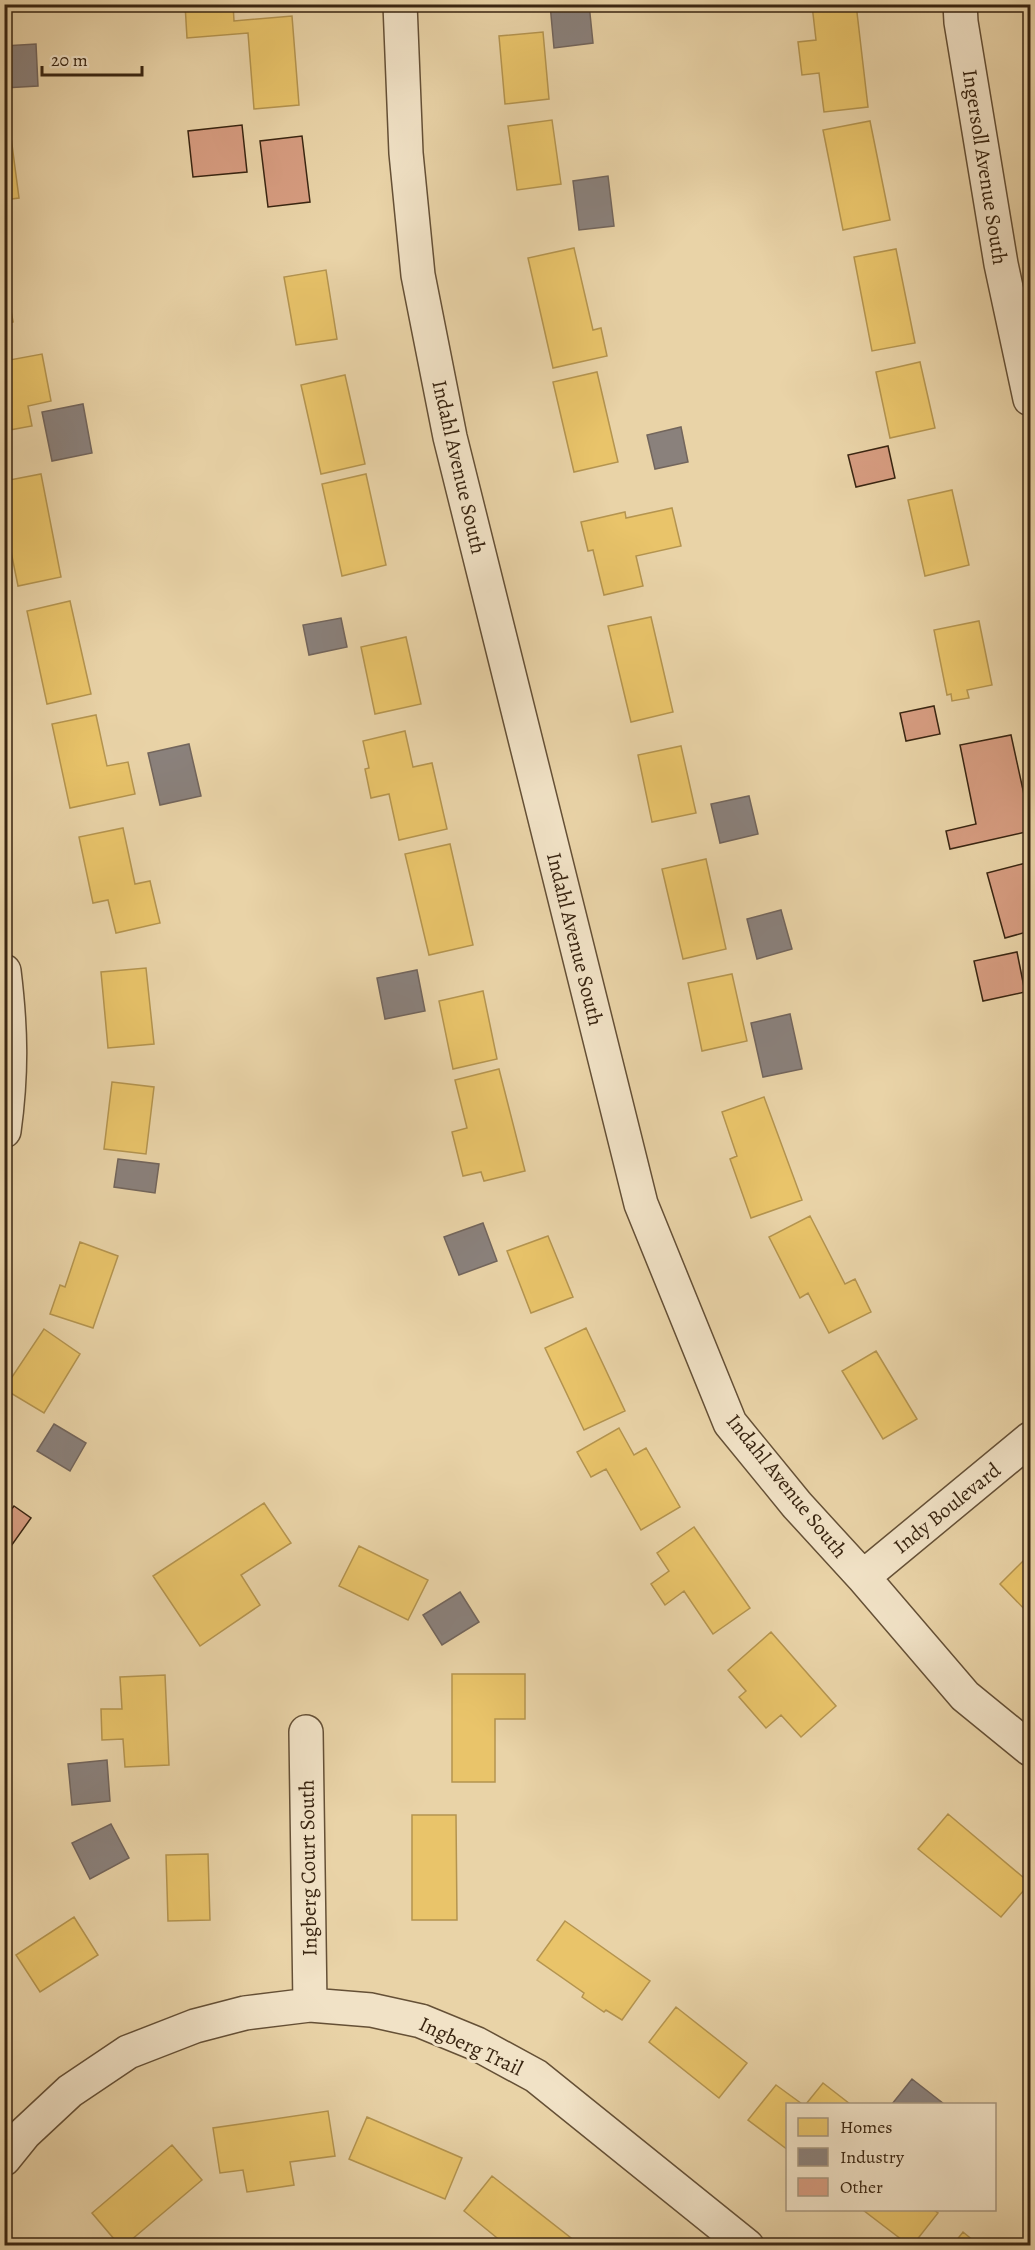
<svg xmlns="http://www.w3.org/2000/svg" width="1035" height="2250" font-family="Alegreya,serif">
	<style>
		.homes { fill: #e9c46a; stroke: #b4944f; stroke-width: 1.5 }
		.industry { fill: #8a817c; stroke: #72655c; stroke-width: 1.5 }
		.building { fill: #d69c80; stroke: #392511; stroke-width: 1.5 }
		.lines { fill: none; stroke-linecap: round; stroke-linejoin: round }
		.street-casing { stroke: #655036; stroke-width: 36 }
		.street { stroke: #f1e2c6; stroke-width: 33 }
		.labels { text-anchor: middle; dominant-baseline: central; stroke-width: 6; stroke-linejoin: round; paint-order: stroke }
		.street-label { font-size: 21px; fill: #392511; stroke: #f1e2c6 }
	</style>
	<rect width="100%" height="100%" fill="#e9d3a7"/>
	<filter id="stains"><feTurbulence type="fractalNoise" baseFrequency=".00333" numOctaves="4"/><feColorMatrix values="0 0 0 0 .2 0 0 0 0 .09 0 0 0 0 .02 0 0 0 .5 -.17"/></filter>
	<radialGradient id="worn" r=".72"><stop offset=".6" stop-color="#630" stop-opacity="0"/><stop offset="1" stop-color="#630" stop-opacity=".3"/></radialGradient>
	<path class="homes" d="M185 4H233L234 21 292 16 299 105 254 109 248 33 187 38Z
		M856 4 868 107 824 112 819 73 802 75 798 42 816 40 812 5Z
		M543 32 549 99 505 104 499 36Z
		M552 120 561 184 517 190 508 126Z
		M870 121 890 220 843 230 823 130Z
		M11 137 19 198 4 200V138Z
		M574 248 593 330 601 328 607 356 553 368 528 258Z
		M896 249 915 343 872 351 854 257Z
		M4 269 13 322 4 324Z
		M326 270 337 339 296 345 284 277Z
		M42 354 51 401 28 406 32 426 4 431V361Z
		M920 362 935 428 890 438 876 372Z
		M597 372 618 462 574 472 553 382Z
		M345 375 365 464 321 474 301 385Z
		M41 474 61 577 18 586 4 517V481Z
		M366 474 386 565 342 576 322 484Z
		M952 490 969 565 925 576 908 500Z
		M672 508 681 546 636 556 643 586 604 595 593 550 588 551 581 522 625 512 626 518Z
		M70 601 91 694 47 704 27 611Z
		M651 617 673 712 631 722 608 626Z
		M979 621 992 685 967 690 969 698 952 701 951 694 947 695 934 630Z
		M406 637 421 704 375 714 361 647Z
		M96 715 107 766 128 762 135 794 70 808 52 724Z
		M405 731 413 767 432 763 447 829 399 840 389 794 371 798 365 769 369 768 363 741Z
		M681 746 696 813 652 822 638 755Z
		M123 828 135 884 150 881 160 923 116 933 108 900 93 903 79 837Z
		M450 844 473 945 429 955 405 854Z
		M706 859 726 949 683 959 662 869Z
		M146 968 154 1044 108 1048 101 972Z
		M732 974 747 1041 702 1051 688 983Z
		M483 991 497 1059 453 1069 439 1001Z
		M499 1069 525 1171 484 1181 481 1172 463 1176 452 1132 467 1128 455 1080Z
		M112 1082 154 1087 146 1154 104 1149Z
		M764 1097 802 1200 751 1218 730 1159 737 1156 722 1112Z
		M810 1216 845 1284 855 1279 871 1312 829 1333 808 1293 800 1298 769 1237Z
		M548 1236 573 1297 531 1313 507 1251Z
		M80 1242 118 1256 93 1328 50 1314 60 1285 65 1287Z
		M586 1328 625 1411 584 1430 545 1348Z
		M44 1329 80 1354 44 1413 4 1389Z
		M876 1351 917 1419 883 1439 842 1371Z
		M619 1428 634 1455 646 1448 680 1507 641 1530 606 1469 591 1477 577 1452Z
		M264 1503 291 1543 241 1575 260 1605 200 1646 153 1576Z
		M694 1527 750 1608 713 1634 684 1591 665 1605 651 1584 669 1571 657 1553Z
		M359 1546 428 1580 408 1620 339 1586Z
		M1030 1554V1615L1000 1584Z
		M771 1632 836 1706 801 1737 781 1715 766 1728 739 1697 746 1691 728 1670Z
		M452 1674H525V1719H495V1782H452Z
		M165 1675 169 1765 125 1767 123 1739 102 1740 101 1709H122L120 1677Z
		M948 1814 1030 1883 1001 1917 918 1849Z
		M412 1815H456L457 1920H412Z
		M208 1854 210 1920 168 1921 166 1855Z
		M74 1917 98 1955 40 1992 16 1955Z
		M565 1921 650 1981 622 2020 606 2010 604 2012 582 1997 584 1993 537 1960Z
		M676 2007 747 2063 719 2098 649 2042Z
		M823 2083 850 2104H806Z
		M776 2085 802 2104H788V2150L748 2120Z
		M328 2111 335 2156 290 2162 294 2185 247 2192 243 2170 220 2173 213 2128Z
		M367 2117 462 2158 445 2199 349 2159Z
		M172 2145 202 2180 124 2246H120L92 2213Z
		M492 2176 580 2245 507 2246 464 2211Z
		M863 2210H934L938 2213 912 2246H910Z
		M963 2232 980 2246H952Z"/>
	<path class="industry" d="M550 4H589L593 43 554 48Z
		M36 44 38 86 4 88V46Z
		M608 176 614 226 579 230 573 181Z
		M83 404 92 453 52 461 42 412Z
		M681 427 688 462 655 469 647 435Z
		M341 618 347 647 309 655 303 625Z
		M189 744 201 796 160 805 148 753Z
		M749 796 758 834 720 843 711 804Z
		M781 910 792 949 757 959 747 919Z
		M417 970 425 1011 385 1019 377 978Z
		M790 1014 802 1069 763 1077 751 1023Z
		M118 1159 159 1164 155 1193 114 1187Z
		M483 1223 497 1261 459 1275 444 1237Z
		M54 1424 86 1443 70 1471 37 1451Z
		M460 1592 479 1622 442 1645 423 1615Z
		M107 1760 110 1801 72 1805 68 1764Z
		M111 1824 129 1858 90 1879 72 1843Z
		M912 2079 944 2104H892Z"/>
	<path class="building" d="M242 125 247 172 193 177 188 131Z
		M302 136 310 202 268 207 260 141Z
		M888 446 895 478 856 487 848 455Z
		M934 706 940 734 906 741 900 713Z
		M1011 735 1030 822V831L950 849 946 831 976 824 960 745Z
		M1030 862V931L1005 938 987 873Z
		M1017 952 1025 992 983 1001 974 961Z
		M14 1506 31 1518 4 1556V1513L7 1515Z"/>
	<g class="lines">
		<g class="street-casing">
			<path id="street" d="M400 4 406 153 418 275 450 437 641 1204 730 1423 797 1505 863 1577 965 1696 1030 1749
				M960 4 961 22 1001 264 1030 399
				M4 971C11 1028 12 1073 4 1131
				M863 1577 1030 1439
				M306 1732 310 2005
				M4 2159 25 2133 70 2091 128 2052 195 2026 245 2013 310 2005 371 2010 421 2021 477 2044 536 2076 747 2246"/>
		</g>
		<use href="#street" class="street"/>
	</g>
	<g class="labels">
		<g class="street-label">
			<text transform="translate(985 167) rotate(81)">Ingersoll Avenue South</text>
			<text transform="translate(459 467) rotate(77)">Indahl Avenue South</text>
			<text transform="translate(575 939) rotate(76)">Indahl Avenue South</text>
			<text transform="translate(787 1486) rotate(51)">Indahl Avenue South</text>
			<text transform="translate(947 1508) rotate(-39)">Indy Boulevard</text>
			<text transform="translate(308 1868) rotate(-91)">Ingberg Court South</text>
			<text transform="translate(471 2046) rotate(25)">Ingberg Trail</text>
		</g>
	</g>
	<rect width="1035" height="2250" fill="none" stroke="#e9d3a7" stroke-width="24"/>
	<rect x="6" y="6" width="1023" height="2238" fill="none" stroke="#392511" stroke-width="3"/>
	<rect x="12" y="12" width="1011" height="2226" fill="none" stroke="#392511" stroke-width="1.5"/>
	<rect x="786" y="2103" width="210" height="108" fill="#f1e2c6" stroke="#a7967e" stroke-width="1.5"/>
	<rect x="798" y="2118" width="30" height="18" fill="#e9c46a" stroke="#a7967e" stroke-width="1.5"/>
	<text x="840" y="2133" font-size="18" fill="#392511">Homes</text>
	<rect x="798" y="2148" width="30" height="18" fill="#8a817c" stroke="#a7967e" stroke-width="1.5"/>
	<text x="840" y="2163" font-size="18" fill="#392511">Industry</text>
	<rect x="798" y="2178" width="30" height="18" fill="#d69c80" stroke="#a7967e" stroke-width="1.5"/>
	<text x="840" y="2193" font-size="18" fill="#392511">Other</text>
	<path d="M42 66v9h100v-9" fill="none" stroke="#392511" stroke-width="3"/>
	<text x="51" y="66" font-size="18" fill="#392511" stroke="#f1e2c6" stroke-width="4.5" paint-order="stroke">20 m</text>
	<rect width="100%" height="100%" filter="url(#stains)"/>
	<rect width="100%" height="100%" fill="url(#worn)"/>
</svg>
